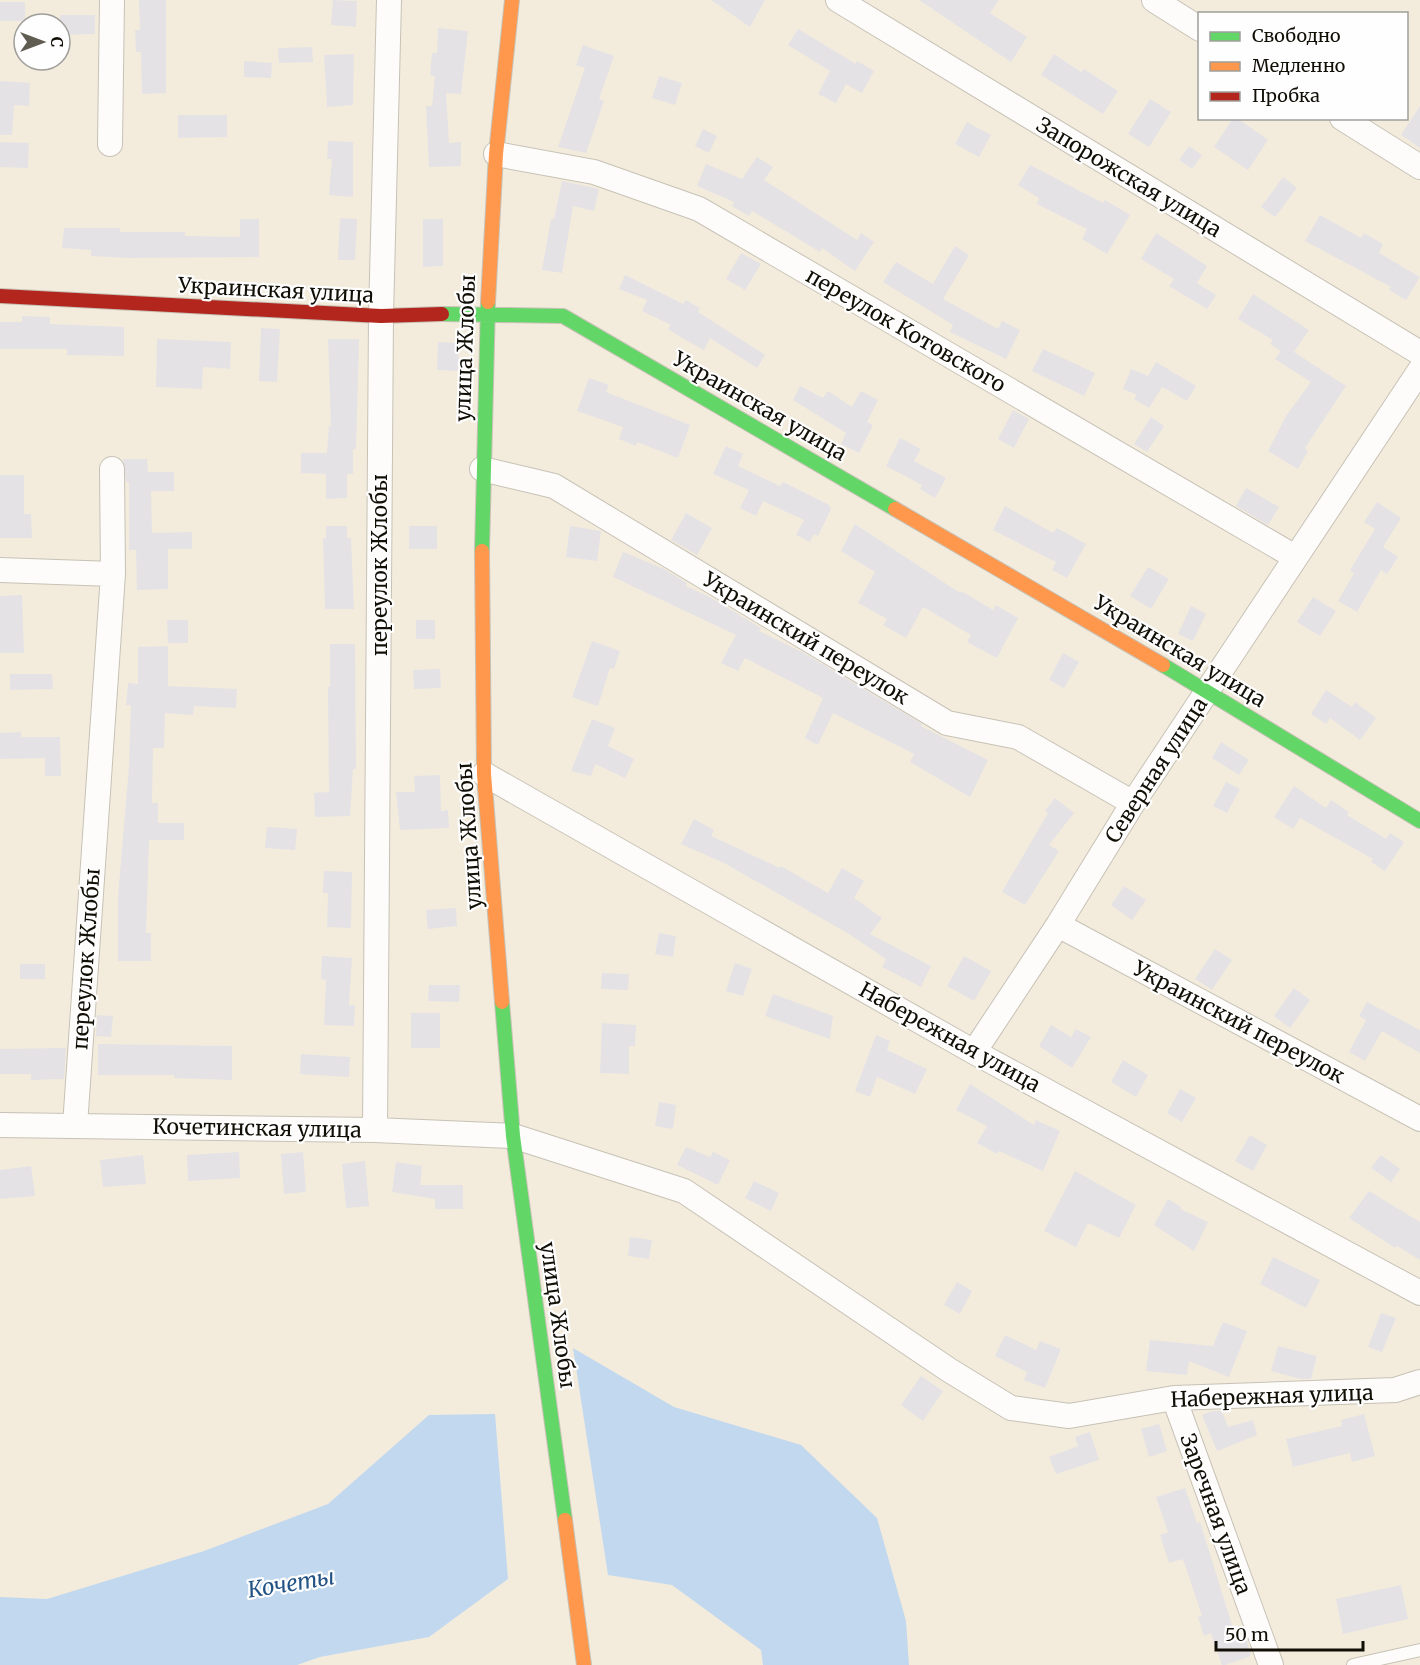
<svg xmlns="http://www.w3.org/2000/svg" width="1420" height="1665" font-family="Merriweather,serif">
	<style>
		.water { fill: #c1d8ef }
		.building { fill: #e4e2e5 }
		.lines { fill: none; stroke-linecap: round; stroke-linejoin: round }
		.lane-casing { stroke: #c7c2b6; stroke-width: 14 }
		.street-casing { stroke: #c7c2b6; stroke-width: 26 }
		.fast-casing { stroke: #c7c2b6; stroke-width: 16 }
		.slow-casing { stroke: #c7c2b6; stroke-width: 16 }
		.jam-casing { stroke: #c7c2b6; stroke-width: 16 }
		.lane { stroke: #fdfcfa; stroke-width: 12 }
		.street { stroke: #fdfcfa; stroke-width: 24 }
		.fast { stroke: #63d668; stroke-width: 14 }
		.slow { stroke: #ff974d; stroke-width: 14 }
		.jam { stroke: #b3261e; stroke-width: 14 }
		.labels { text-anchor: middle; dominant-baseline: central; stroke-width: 4.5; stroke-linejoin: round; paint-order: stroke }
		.street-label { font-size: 21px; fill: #110e05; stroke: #fefefe }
		.water-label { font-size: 22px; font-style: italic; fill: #225384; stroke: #fefefe }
	</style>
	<rect width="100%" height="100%" fill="#f3ecdd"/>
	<path class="water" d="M573 1348 674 1407 801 1445 877 1518 906 1621 909 1665H763L761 1650 672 1585 608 1575Z
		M495 1414 508 1579 429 1637 320 1657 297 1665H0V1597L47 1599 204 1551 328 1504 429 1415Z"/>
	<path class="building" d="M139 0H166V93L142 94 141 52H136L135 30H140Z
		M333 0 357 1 356 27 331 25Z
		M711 0H765L750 27Z
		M919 0H999L990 13 1027 37 1011 62Z
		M0 2H25V21H0Z
		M60 15H95V34L60 35Z
		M438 28 468 31 461 94 446 93 449 143 461 142V166L429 167 426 106H432L435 76 430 75 432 53H437Z
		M798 29 856 64 857 61 874 71 862 93 846 84 836 103 818 94 830 71 788 45Z
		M583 45 614 56 599 99 604 101 586 153 558 147 585 68 576 65Z
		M312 47 313 62 279 63 278 48Z
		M354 54 353 105 327 107 324 55Z
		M1054 54 1081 72 1084 69 1118 91 1103 114 1041 75Z
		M244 61 272 63 271 78 244 77Z
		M659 76 682 83 675 105 652 98Z
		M0 81 30 83 29 106 14 105 12 135H0Z
		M1150 99 1171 112 1149 147 1128 134Z
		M1420 106V148L1401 135Z
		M178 115H227V137L178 138Z
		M1233 118H1237L1268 140 1248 170 1214 147Z
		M967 122 991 135 979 157 955 144Z
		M703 129 717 136 709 153 695 146Z
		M328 141 353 142V197L329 195 332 159H327Z
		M0 142 29 143 28 168 0 167Z
		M1189 146 1202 155 1192 169 1179 160Z
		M757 157 773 167 764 180 857 240 861 233 874 242 855 271 822 248 820 252 752 211 749 216 732 206 734 202 697 186 706 164 742 179Z
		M1030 165 1103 203 1105 200 1130 215 1107 254 1082 239 1087 229 1037 204 1039 198 1018 185Z
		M1283 177 1297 188 1275 217 1261 207Z
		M562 181 599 189 594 211 573 206 562 273 542 270 551 219H554Z
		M1320 215 1361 238 1364 233 1383 244 1379 253 1420 277 1406 300 1389 290 1391 287 1305 241Z
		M340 218 357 219 355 260H338Z
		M240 219H259V257L128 258 91 256V250L62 248 64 228H120V232H185V236L240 237Z
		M423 219H443V266L423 267Z
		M1156 233 1207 266 1197 283 1216 295 1207 309 1169 286 1174 279 1141 259Z
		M955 246 969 255 943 299 998 329 1002 321 1020 330 1006 359 950 332 953 325 883 282 896 262 933 284Z
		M741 253 761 264 745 290 726 279Z
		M625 275 683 304 686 300 700 308 698 312 765 355 757 368 710 338 704 350 682 338 668 329 671 325 642 311 647 300 619 289Z
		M1253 294 1309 330 1294 352 1346 386 1305 448 1308 451 1298 469 1268 451 1286 416 1311 382 1275 359 1281 351 1270 344 1273 340 1238 319Z
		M22 316 50 317V324L124 327V356L67 355V349H0V322H22Z
		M261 328 280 329 277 382 259 381Z
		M157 339 231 342 230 369 203 367 202 389 156 387Z
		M328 339H359L356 449H353V474H347V498L326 499V474L301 473V453H327L329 426H331Z
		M438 342 459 343 458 371 437 370Z
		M1043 349 1095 373 1084 396 1032 371Z
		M1156 362 1196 386 1187 401 1162 387 1149 408 1134 399 1137 395 1123 389 1131 369 1148 376Z
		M589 378 609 385 606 392 690 425 678 458 637 442 636 446 619 439 623 427 577 411Z
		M800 386 823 398 828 391 852 407 861 391 878 400 867 422 873 425 859 453 841 444 846 433 793 400Z
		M1013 410 1029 419 1014 448 998 439Z
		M1151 417 1164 426 1147 452 1134 444Z
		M900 438 921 449 914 461 946 478 935 498 920 489 922 485 886 466Z
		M726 446 743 454 738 466 780 486 783 482 829 505 831 509 818 536 814 534 810 542 796 535 804 520 763 501 756 516 740 508 749 490 713 474Z
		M123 459H147L148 472H174V491H151L152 533 192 532V549H168V589L137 590 136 550H129V482H126Z
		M0 475H24V514H31L32 538H0Z
		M1246 488 1279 507 1268 525 1236 506Z
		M1377 502 1401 518 1383 547 1398 557 1387 574 1381 570 1357 612 1338 601 1354 573 1350 570 1375 529 1364 522Z
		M1005 506 1053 533 1057 528 1086 544 1067 578 1052 570 1056 562 993 530Z
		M686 513 712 528 697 555 671 540Z
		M855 524 960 593 961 591 993 610 996 605 1018 618 997 658 967 642 971 635 923 607 906 638 883 625 887 619 858 603 875 572 841 551Z
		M326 526H347V538H351L354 609H325L323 538H326Z
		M409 526H437V549H409Z
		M570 526 601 531 597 561 566 557Z
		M623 552 664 569 687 583 686 586 708 596 761 628 759 631 802 652 922 724 921 726 988 760 970 797 910 762 914 754 833 713 818 745 805 738 823 698 745 658 738 671 721 663 736 635 613 577Z
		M1148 567 1169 579 1151 609 1130 596Z
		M22 595 24 653H0V596Z
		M1313 597 1336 611 1320 636 1297 622Z
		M1191 606 1206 614 1193 641 1178 634Z
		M167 620H188V643H168Z
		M416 620H435V639H416Z
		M592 641 620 651 614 669 610 668 598 706 572 697Z
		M330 644H355L356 769H353L350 816 315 817 314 793 329 792 328 687H330Z
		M168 646V686L237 689 236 708 194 706 193 715 165 713 164 748H153L152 803H158V823H184V840H149L146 933H151V961H118V896L129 766 131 705H126L128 683 138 684V647Z
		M1063 653 1079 662 1064 688 1049 680Z
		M440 669 441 688 414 689 413 670Z
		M10 674H52L53 689 10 690Z
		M1326 690 1352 707 1355 702 1376 718 1360 740 1330 718 1326 724 1311 714Z
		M592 719 615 728 608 746 634 759 625 778 595 764 591 776 571 771Z
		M21 732V737H60L61 776H45V758L0 759V733Z
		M1221 742 1249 760 1239 775 1212 758Z
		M440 775 441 811 448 810 449 828 400 830 396 792H415L414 776Z
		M1226 782 1240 789 1227 813 1213 806Z
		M1294 786 1326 808 1331 800 1349 812 1347 815 1386 839 1390 833 1404 842 1385 871 1371 862 1373 859 1300 818 1293 829 1274 817Z
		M1055 798 1074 813 1049 845 1059 851 1025 905 1002 892 1048 813 1045 811Z
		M694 819 714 830 711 836 780 868 781 866 828 893 842 868 864 881 854 898 882 918 870 934 931 966 921 987 882 967 886 959 849 934 724 863 681 844Z
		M267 827 297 829 295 850 265 848Z
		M324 871 352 872 351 928 327 927 328 893H323Z
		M1124 886 1146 900 1132 920 1111 905Z
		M456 908 457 926 428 929 426 910Z
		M659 933 676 936 673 957 655 954Z
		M1215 949 1232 960 1212 990 1195 979Z
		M322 956 352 958 349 1005H355L354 1026 324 1025 326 980 321 979Z
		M964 956 991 971 974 1001 947 986Z
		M735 963 752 969 743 996 726 991Z
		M20 964H45V979H20Z
		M602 973 629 974 628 990 601 989Z
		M429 985H460L459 1002 428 1001Z
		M1294 988 1310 1000 1290 1028 1274 1016Z
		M773 994 833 1016 830 1039 765 1016Z
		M1367 1002 1420 1030V1053L1382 1031 1365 1061 1349 1052 1366 1020 1359 1016Z
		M411 1013H440V1048H411Z
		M97 1015 113 1016 111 1037 96 1036Z
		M602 1023 636 1025 635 1046H629V1074L600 1073Z
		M1051 1025 1071 1037 1076 1029 1091 1037 1072 1068 1039 1046Z
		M876 1035 890 1041 887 1050 927 1069 915 1094 877 1077 870 1097 855 1091Z
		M98 1044 232 1046V1080L174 1078V1075H98Z
		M66 1048 64 1079 31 1080V1074H0V1049Z
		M301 1054 350 1057 349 1077 300 1074Z
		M1123 1060 1148 1075 1136 1097 1111 1082Z
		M970 1084 1034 1125 1036 1120 1060 1131 1043 1171 999 1151 997 1154 977 1143 987 1126 956 1110Z
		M1180 1089 1196 1098 1182 1122 1167 1113Z
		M659 1102 676 1105 673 1129 655 1126Z
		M1250 1135 1267 1145 1253 1171 1235 1161Z
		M686 1147 710 1157 713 1152 730 1160 718 1185 677 1165Z
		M239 1152 240 1178 188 1181 187 1155Z
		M303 1152 306 1192 284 1194 281 1154Z
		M143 1155 146 1184 103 1187 100 1160Z
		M1381 1155 1400 1169 1391 1182 1371 1168Z
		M365 1161 369 1206 346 1208 342 1164Z
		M396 1162 422 1166 420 1185H463V1209H435V1199L392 1192Z
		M31 1166 35 1196 0 1199V1170Z
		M1075 1171 1136 1205 1119 1238 1088 1223 1076 1247 1044 1231Z
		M754 1181 779 1193 771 1211 745 1198Z
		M1369 1191 1420 1222V1260L1397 1246 1395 1248 1349 1218Z
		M1168 1199 1181 1207 1180 1209 1208 1222 1194 1251 1154 1225Z
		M630 1237 652 1240 649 1259 628 1256Z
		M1273 1257 1320 1280 1306 1308 1260 1284Z
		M957 1282 972 1291 960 1314 944 1305Z
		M1381 1313 1396 1318 1382 1352 1368 1347Z
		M1223 1322 1247 1331 1229 1377 1189 1361 1187 1375 1146 1371 1150 1340 1213 1346Z
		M1005 1335 1036 1350 1040 1341 1061 1349 1045 1388 1024 1380 1027 1372 995 1356Z
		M1278 1346 1317 1356 1311 1379H1301L1271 1371Z
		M921 1376 943 1391 923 1421 901 1405Z
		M1212 1411H1222L1228 1427 1253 1420 1257 1435 1217 1451 1202 1415Z
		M1364 1414 1375 1456 1352 1462 1350 1453 1293 1467 1286 1439 1342 1426 1341 1420Z
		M1159 1424 1167 1451 1149 1457 1141 1429Z
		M1090 1432 1099 1460 1056 1474 1049 1457 1078 1446 1075 1437Z
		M1185 1488 1197 1523 1200 1522 1237 1641 1246 1638 1251 1656 1225 1665H1222L1211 1633 1204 1636 1198 1617 1202 1616 1183 1559 1169 1563 1160 1535 1168 1532 1156 1497Z
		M1401 1585 1408 1619 1343 1634 1336 1599Z"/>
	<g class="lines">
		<g class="lane-casing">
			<path id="lane" d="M1353 1665 1420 1650"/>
		</g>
		<g class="street-casing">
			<path id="street" d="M838 0 1420 353
				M1154 0 1200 29
				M1342 118 1420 167
				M110 144 112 0
				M496 154 594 172 699 209 1295 557
				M482 469 554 486 947 723 1018 737 1133 803
				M0 570 113 574
				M484 774 974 1052 1420 1293
				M1058 925 1420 1119
				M974 1052 1058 925 1133 803 1420 370
				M0 1125 375 1130 513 1136 684 1191 949 1370 1011 1408 1069 1416 1174 1398 1395 1390 1420 1382
				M75 1126 113 574 112 469
				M375 1130 381 316 389 0
				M1174 1398 1271 1665"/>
		</g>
		<g class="fast-casing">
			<path id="fast" d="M442 314 563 316 895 509
				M482 551 488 302
				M1163 665 1420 821
				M502 1002 513 1136 565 1520"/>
		</g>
		<g class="slow-casing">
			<path id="slow" d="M488 302 496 154 512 0
				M895 509 1163 665
				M482 551 484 774 502 1002
				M565 1520 584 1665"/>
		</g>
		<g class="jam-casing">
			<path id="jam" d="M0 296 381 316 442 314"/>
		</g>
		<use href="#lane" class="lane"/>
		<use href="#street" class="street"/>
		<use href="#fast" class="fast"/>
		<use href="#slow" class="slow"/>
		<use href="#jam" class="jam"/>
	</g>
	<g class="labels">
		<g class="street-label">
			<text transform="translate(1129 177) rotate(31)">Запорожская улица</text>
			<text transform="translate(276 290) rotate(3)">Украинская улица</text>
			<text transform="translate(906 330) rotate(30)">переулок Котовского</text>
			<text transform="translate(465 348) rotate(-88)">улица Жлобы</text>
			<text transform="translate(760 406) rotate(30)">Украинская улица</text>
			<text transform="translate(379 565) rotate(-90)">переулок Жлобы</text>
			<text transform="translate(806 638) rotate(31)">Украинский переулок</text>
			<text transform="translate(1180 651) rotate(31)">Украинская улица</text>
			<text transform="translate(1156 770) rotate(-57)">Северная улица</text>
			<text transform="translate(469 836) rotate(-94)">улица Жлобы</text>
			<text transform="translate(86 959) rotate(-86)">переулок Жлобы</text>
			<text transform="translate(1239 1022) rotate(28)">Украинский переулок</text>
			<text transform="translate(950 1037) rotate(29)">Набережная улица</text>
			<text transform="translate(257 1128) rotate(1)">Кочетинская улица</text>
			<text transform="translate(558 1315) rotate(82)">улица Жлобы</text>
			<text transform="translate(1272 1396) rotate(-2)">Набережная улица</text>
			<text transform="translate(1216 1514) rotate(70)">Заречная улица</text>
		</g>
		<g class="water-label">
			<text transform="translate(291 1583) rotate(-9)">Кочеты</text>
		</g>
	</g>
	<rect x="1198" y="12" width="210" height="108" fill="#fefefe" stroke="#9f9e9a" stroke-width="1.5"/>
	<rect x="1210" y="32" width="30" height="9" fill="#63d668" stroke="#9f9e9a" stroke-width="1.5"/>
	<text x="1252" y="42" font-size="18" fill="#110e05">Свободно</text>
	<rect x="1210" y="62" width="30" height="9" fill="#ff974d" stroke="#9f9e9a" stroke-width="1.5"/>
	<text x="1252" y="72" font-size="18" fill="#110e05">Медленно</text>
	<rect x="1210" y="92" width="30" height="9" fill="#b3261e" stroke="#9f9e9a" stroke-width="1.5"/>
	<text x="1252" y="102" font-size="18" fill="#110e05">Пробка</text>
	<g transform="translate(42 42) rotate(90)"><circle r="28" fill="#fefefe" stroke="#9f9e9a" stroke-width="1.5"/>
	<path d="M0-4.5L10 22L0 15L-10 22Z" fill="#605c51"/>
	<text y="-9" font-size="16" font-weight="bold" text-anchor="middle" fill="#110e05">С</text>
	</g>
	<path d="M1216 1641v9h147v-9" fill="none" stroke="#110e05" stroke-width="3"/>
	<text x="1225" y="1641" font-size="18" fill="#110e05" stroke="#fefefe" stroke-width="4.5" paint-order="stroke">50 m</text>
</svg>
